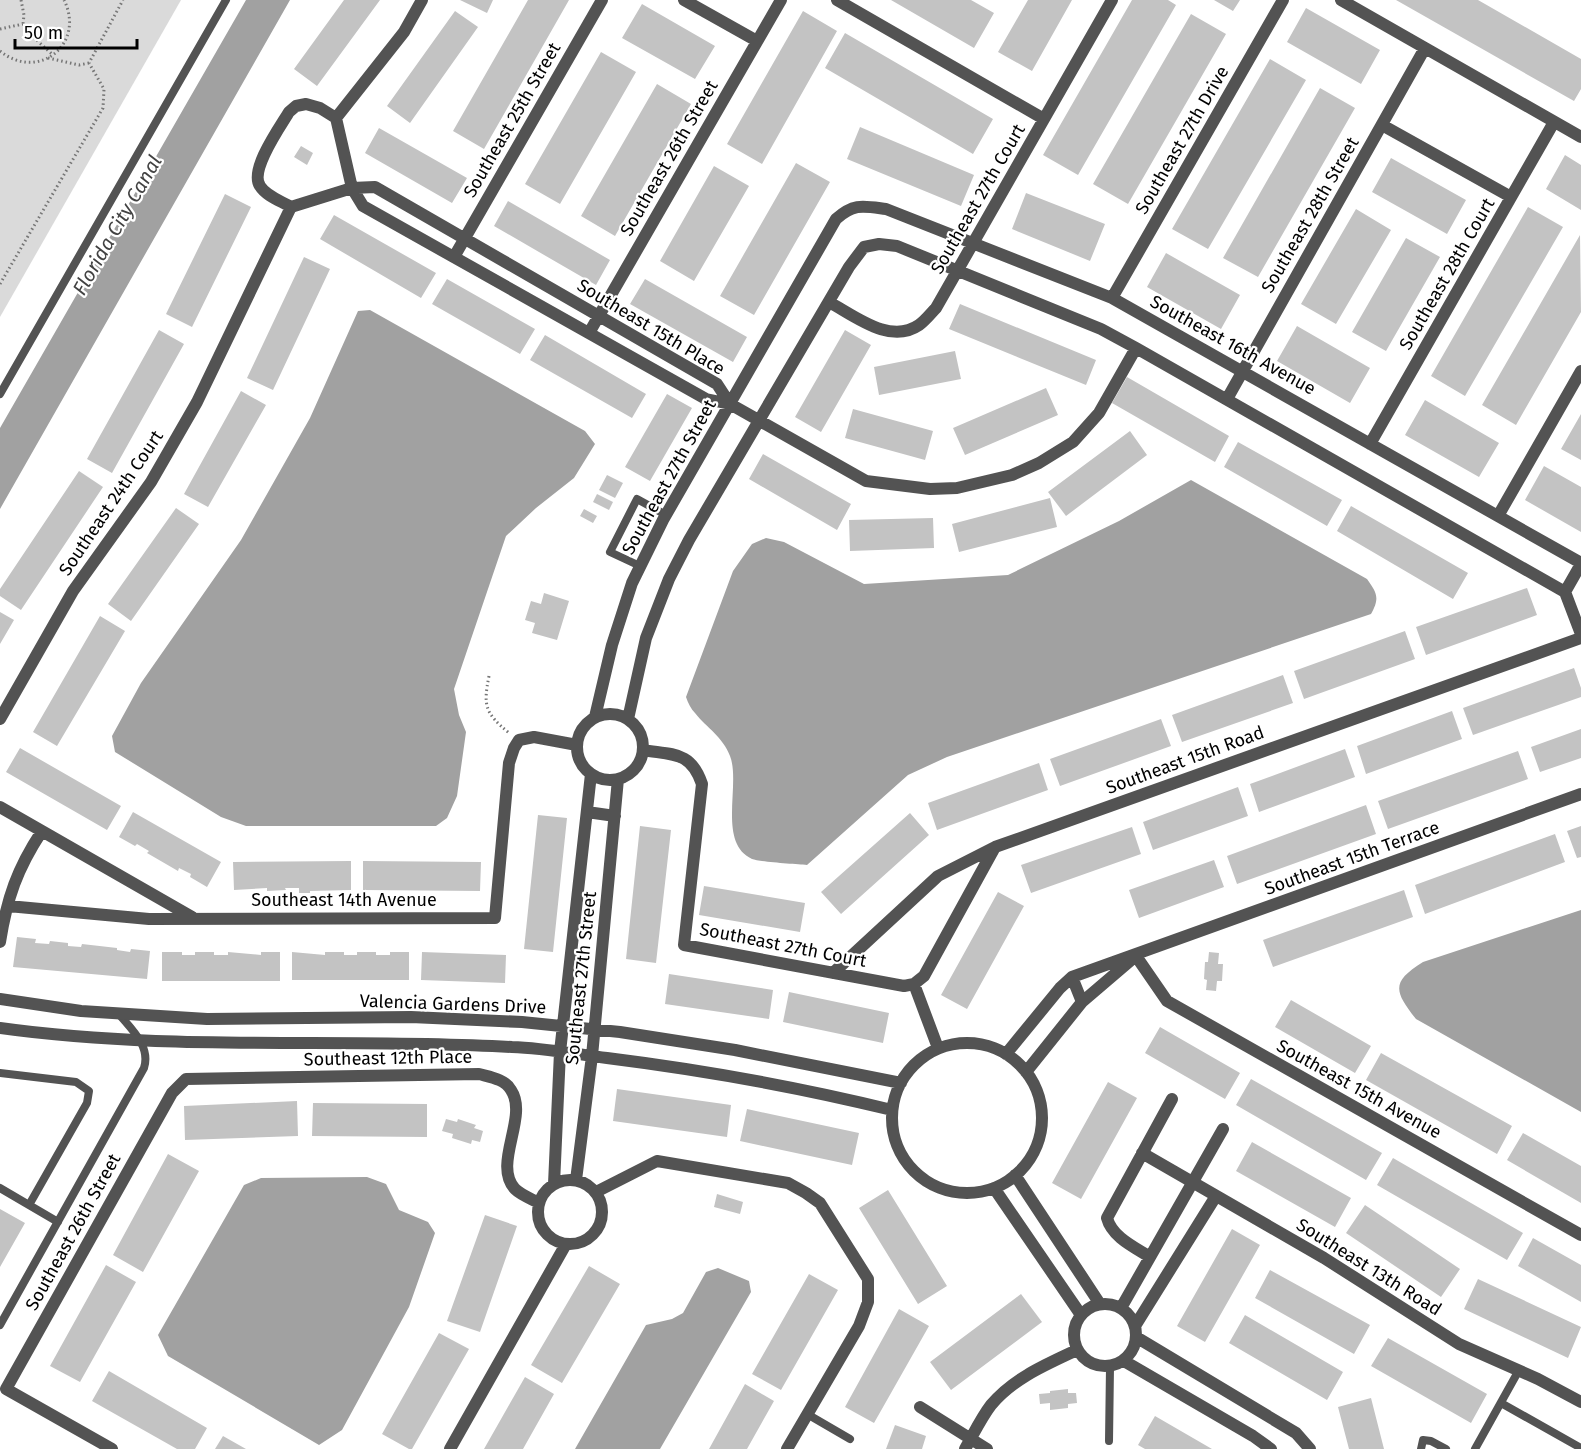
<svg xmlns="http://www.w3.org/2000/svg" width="1581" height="1449" font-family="'Fira Sans',sans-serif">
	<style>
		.green { fill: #dadada }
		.water { fill: #a1a1a1 }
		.building { fill: #c3c3c3 }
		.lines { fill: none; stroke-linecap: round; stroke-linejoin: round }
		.path { stroke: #757575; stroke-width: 3; stroke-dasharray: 1.5 3; stroke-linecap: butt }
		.lane { stroke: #535353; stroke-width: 8 }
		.street { stroke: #535353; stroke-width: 12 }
		.labels { text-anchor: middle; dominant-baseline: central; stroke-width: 4.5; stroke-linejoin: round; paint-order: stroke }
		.street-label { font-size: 18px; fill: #000; stroke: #fff }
		.water-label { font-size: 20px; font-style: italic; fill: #424242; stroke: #fff }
	</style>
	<rect width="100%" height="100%" fill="#fff"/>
	<path class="green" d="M0 0H181L0 317Z"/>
	<path class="water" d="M246 0H290L0 509V428Z
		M370 310 585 431 595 444 574 478 536 508 506 536 454 689 459 715 466 732 457 796 447 818 436 826H246L221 817 115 752 112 736 141 683 241 540 310 418 358 311Z
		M1191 480 1367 579C1377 593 1380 598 1371 614L947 757 908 775 807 865C796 864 760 862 752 859 717 843 741 784 730 756 723 737 707 728 695 713 691 709 688 703 686 697L733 571 752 544 766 538 784 542 864 584 1008 575 1119 521Z
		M1581 910V1112L1416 1019C1394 991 1391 982 1423 962Z
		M367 1177 386 1184 399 1210 428 1222 435 1233 409 1307 342 1430 319 1445 168 1356 158 1335 244 1185 261 1178Z
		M718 1268 749 1281 751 1292 660 1449H575L646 1325 672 1319 683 1313 706 1272Z"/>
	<path class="building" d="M344 0H380L317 86 294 69Z
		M460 0H493L487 13Z
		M528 0H569L484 149 453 131Z
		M891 0H971L994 13 974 48Z
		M1028 0H1072L1032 71 998 52Z
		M1132 0H1168L1176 5 1078 175 1043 155Z
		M1214 0H1240L1233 11Z
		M1396 0H1478L1581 59V89L1574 101Z
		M642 4 715 46 695 79 622 38Z
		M1306 8 1380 50 1361 84 1287 42Z
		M455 11 478 27 410 123 387 106Z
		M803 11 837 31 762 164 727 144Z
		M1191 14 1226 34 1128 204 1093 184Z
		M845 33 993 119 973 154 825 68Z
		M601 52 636 72 560 204 525 184Z
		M1270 59 1306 80 1208 249 1172 229Z
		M657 84 691 104 615 236 581 216Z
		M1320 88 1355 108 1258 277 1223 258Z
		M860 127 974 175 961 206 847 159Z
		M379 128 467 178 452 203 365 153Z
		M301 146 313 153 307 165 294 157Z
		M1565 155 1581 165V210L1546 189Z
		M1391 158 1466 200 1447 234 1372 192Z
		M796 163 830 182 754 315 720 296Z
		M714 166 749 186 694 281 660 261Z
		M1026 193 1105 224 1090 261 1012 229Z
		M225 194 251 207 192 327 166 314Z
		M508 201 610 260 596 285 494 226Z
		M1528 207 1563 227 1465 396 1431 376Z
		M1356 209 1391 230 1336 324 1301 304Z
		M334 215 436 273 421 298 320 239Z
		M1580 235 1581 312 1516 425 1482 405Z
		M1406 238 1440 257 1386 351 1352 332Z
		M1166 253 1240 295 1221 329 1147 287Z
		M304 257 330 269 273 390 247 378Z
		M447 279 535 329 520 354 432 304Z
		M645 279 747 337 733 362 630 304Z
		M960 304 1096 360 1086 385 949 329Z
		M1297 326 1370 368 1350 403 1277 361Z
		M159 330 184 344 112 473 87 459Z
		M845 330 871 345 821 432 795 417Z
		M545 335 646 394 632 418 530 360Z
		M955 351 961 379 879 395 874 367Z
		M1127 377 1229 436 1215 462 1112 403Z
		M1046 388 1058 415 965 455 953 428Z
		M241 391 266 405 208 507 184 494Z
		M667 394 692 408 650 481 625 467Z
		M1425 400 1499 443 1479 477 1405 435Z
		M853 409 933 431 925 460 845 438Z
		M1581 414V460L1561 449Z
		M1130 431 1147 455 1066 516 1048 492Z
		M1238 442 1342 500 1327 526 1224 467Z
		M763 454 851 504 837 530 749 479Z
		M1544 466 1581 487V532L1525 500Z
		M79 471 103 487 21 610 0 596V589Z
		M607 475 623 483 615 498 599 490Z
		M597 494 613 502 609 510 593 502Z
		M1050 498 1057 527 959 552 952 524Z
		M1351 506 1468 573 1453 599 1337 531Z
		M176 508 199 524 131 621 108 604Z
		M584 509 597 516 593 523 580 516Z
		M933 518 934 548 850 551 849 520Z
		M1527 588 1537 615 1426 655 1416 627Z
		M544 593 569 601 557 640 532 633 535 623 525 620 531 601 541 604Z
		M0 612 14 620 0 644Z
		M100 616 125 631 57 746 33 732Z
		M1405 631 1415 659 1304 699 1294 671Z
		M1574 668 1581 688V697L1473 735 1463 708Z
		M1283 675 1293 703 1182 742 1172 715Z
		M1452 711 1462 739 1366 774 1357 746Z
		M1161 719 1171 746 1060 786 1050 759Z
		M1581 729V758L1540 772 1531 747Z
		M20 748 121 806 107 830 6 772Z
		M1345 749 1355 777 1259 812 1250 784Z
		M1518 751 1528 779 1388 829 1378 801Z
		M1039 763 1048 790 937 830 928 803Z
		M1238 787 1248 816 1153 850 1143 822Z
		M1366 805 1376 834 1237 884 1227 856Z
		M133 812 221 862 207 887 190 877 191 874 179 868 178 871 147 853 149 851 137 844 135 846 119 837Z
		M910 813 929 835 841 914 821 892Z
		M538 815 567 818 553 952 524 949Z
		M640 826 671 830 656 963 626 959Z
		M1581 826V857L1577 858 1567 831Z
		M1132 827 1141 854 1031 893 1021 865Z
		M1555 834 1565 862 1425 914 1415 885Z
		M1214 860 1224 887 1139 918 1129 890Z
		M351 861V890L310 891V893H299V888H285L286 890 267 891V888L234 890 233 862Z
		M363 861 481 862 480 891 363 890Z
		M704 886 805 903 800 932 699 915Z
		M1404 890 1413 917 1273 967 1263 940Z
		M998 892 1024 906 967 1009 941 995Z
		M17 937 36 939 35 943 49 944 50 941 68 943V946L81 947 82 944 117 948V950L130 952 131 949 150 951 147 979 13 967Z
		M162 952H182V955H195V952H214V955H228V952L261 955V952H280V981H162Z
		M292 952 325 955V952H344V955H357V952H376V955H390V952H409V980H292Z
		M422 952 506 955 505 983 421 980Z
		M1209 952 1219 953 1218 964H1223L1222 981H1217L1216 991 1206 990 1207 980 1204 979 1205 962H1208Z
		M669 974 773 990 769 1019 665 1004Z
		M789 992 889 1013 883 1043 783 1022Z
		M1291 1000 1371 1046 1355 1073 1275 1027Z
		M1160 1027 1240 1073 1225 1099 1145 1053Z
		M1381 1053 1512 1126 1497 1154 1366 1080Z
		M1251 1079 1382 1153 1366 1180 1236 1105Z
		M1108 1082 1137 1098 1081 1199 1052 1183Z
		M617 1089 731 1105 727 1137 613 1121Z
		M297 1101 298 1136 185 1140 184 1106Z
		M313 1103 427 1104V1137L312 1136Z
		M747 1109 859 1133 852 1165 740 1141Z
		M446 1119 457 1122 458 1119 476 1125 474 1128 483 1131 480 1142 472 1140 471 1144 452 1138 453 1134 442 1131Z
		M1523 1133 1581 1166V1203L1507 1160Z
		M1252 1142 1351 1198 1335 1227 1236 1171Z
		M168 1154 199 1171 143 1272 113 1255Z
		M1393 1158 1523 1233 1507 1260 1377 1185Z
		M888 1190 947 1286 918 1304 859 1208Z
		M717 1194 743 1202 740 1214 714 1207Z
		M1365 1205 1460 1269 1441 1297 1346 1233Z
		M0 1209 25 1223 0 1267Z
		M485 1215 517 1226 480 1332 447 1321Z
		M1232 1229 1260 1245 1205 1342 1177 1326Z
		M1533 1238 1581 1265V1302L1518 1266Z
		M106 1265 136 1282 80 1382 50 1366Z
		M589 1266 620 1284 562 1383 531 1365Z
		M1270 1270 1370 1325 1354 1354 1255 1298Z
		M809 1274 838 1290 781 1390 752 1374Z
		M1478 1279 1581 1327 1568 1358 1464 1309Z
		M1021 1294 1042 1322 951 1390 930 1362Z
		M899 1309 929 1326 874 1423 845 1407Z
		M1245 1315 1343 1372 1327 1400 1229 1343Z
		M439 1333 469 1349 412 1449H409L382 1434Z
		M1388 1338 1487 1394 1471 1423 1371 1366Z
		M109 1371 207 1428 195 1449H177L92 1401Z
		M525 1377 554 1394 523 1449H484Z
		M745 1384 774 1401 747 1449H709Z
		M1068 1389V1393H1076L1077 1403 1068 1404V1408L1050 1410V1403L1040 1404 1039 1394 1050 1393V1391Z
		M1371 1398 1384 1449H1349L1338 1407Z
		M1155 1416 1212 1449H1145L1138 1445Z
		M895 1425 926 1436 922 1449H886Z
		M223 1436 246 1449H215Z"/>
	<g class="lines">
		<path class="path" d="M21 0 24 15 23 24
			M0 29 23 24 30 34 53 55
			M0 51C38 82 86 44 64 0
			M48 58 79 65 89 63
			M0 284 103 108 104 89 89 63 123 0
			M489 676C483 706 485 713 509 733"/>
		<path class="lane" d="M0 394 226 0
			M640 566 610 552 637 499 666 515
			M0 1073 76 1082 89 1091 87 1103 29 1205
			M0 1188 58 1222
			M0 1325 144 1068C151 1046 131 1029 118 1013
			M1501 1403 1581 1448
			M807 1414 850 1439
			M1109 1441 1110 1367
			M1421 1449 1423 1440 1431 1441 1446 1449
			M1475 1449 1519 1370"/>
		<path class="street" d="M684 0 757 41
			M837 0 1044 119
			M1341 0 1581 137
			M306 104 320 108 336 118 352 188 291 207C281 201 266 196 260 186 249 170 280 127 289 112L296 106Z
			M336 118 404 32 422 0
			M1382 125 1511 197
			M454 257 602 0
			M1112 298 1283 0
			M829 302C855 316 890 345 919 325 926 320 931 313 936 308L1112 0
			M589 333 781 0
			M1227 399 1425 48
			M730 404 717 384 375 187 352 188 363 206 706 399 730 404 866 481 930 489 957 488 1012 475 1039 463 1073 442 1099 413 1136 348
			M1370 444 1554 122
			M1498 516 1581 371
			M1565 592 1581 564
			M577 747a33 33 0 1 1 66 0a33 33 0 1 1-66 0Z
			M595 717 612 645 632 583 663 520 836 219C854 203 863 206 886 209L1112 298 1581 563
			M0 719 73 591 151 482 197 402 291 207
			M628 719 646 638 669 579 689 540 849 267 864 247 879 244 897 246 1101 329 1136 348 1565 592 1581 634
			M643 750C673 755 691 751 702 784L684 945 904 986 914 984 924 976 995 847
			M0 807 192 917
			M587 812 615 816
			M8 906 149 919 495 918 509 763 514 748 519 740 534 737 577 745
			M0 942C7 898 17 869 42 831
			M1136 956 1167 1001 1581 1235
			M833 973 938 876 995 847 1581 638
			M1072 977 1082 1002
			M914 984 938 1048
			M0 999 81 1011 207 1019 411 1017 522 1022 620 1032 735 1050 901 1083
			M0 1028C170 1052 341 1037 512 1047 543 1048 575 1054 607 1058 703 1070 798 1087 892 1110
			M892 1118a75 75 0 1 1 150 0a75 75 0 1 1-150 0Z
			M1006 1054 1060 988 1072 977 1581 794
			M1026 1072 1082 1002 1130 961
			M1142 1153 1324 1258 1459 1344 1538 1379 1581 1402
			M1015 1175 1100 1304
			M538 1212a32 32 0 1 1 64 0a32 32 0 1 1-64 0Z
			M576 1180 592 1056 618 779
			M554 1184 560 1052 591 774
			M994 1188 1081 1315
			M596 1192 657 1161 788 1183 806 1193 820 1203 868 1279V1302L859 1326 787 1449
			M1150 1257C1134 1247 1112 1237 1107 1218L1172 1099
			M1074 1335a31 31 0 1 1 62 0a31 31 0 1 1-62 0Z
			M1121 1308 1223 1129
			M1135 1326 1216 1196
			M1136 1337 1296 1433 1310 1449
			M1124 1361 1253 1436 1271 1449
			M920 1407 987 1449
			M112 1449 6 1389 172 1093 186 1079 479 1074C490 1077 505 1079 511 1090 529 1117 492 1164 515 1189 521 1195 532 1199 539 1203
			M450 1449 566 1244
			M965 1449C973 1435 981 1418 991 1405 1014 1378 1045 1365 1077 1350"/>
	</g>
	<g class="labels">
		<g class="street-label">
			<text transform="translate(512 120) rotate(-60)">Southeast 25th Street</text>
			<text transform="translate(1182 140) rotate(-60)">Southeast 27th Drive</text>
			<text transform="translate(669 158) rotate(-60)">Southeast 26th Street</text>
			<text transform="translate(978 199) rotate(-60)">Southeast 27th Court</text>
			<text transform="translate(1310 215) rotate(-60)">Southeast 28th Street</text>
			<text transform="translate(1447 274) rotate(-60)">Southeast 28th Court</text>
			<text transform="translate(651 327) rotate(31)">Southeast 15th Place</text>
			<text transform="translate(1233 345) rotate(29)">Southeast 16th Avenue</text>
			<text transform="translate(669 477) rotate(-61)">Southeast 27th Street</text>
			<text transform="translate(111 503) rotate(-56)">Southeast 24th Court</text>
			<text transform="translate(1185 760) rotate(-20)">Southeast 15th Road</text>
			<text transform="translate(1352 858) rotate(-20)">Southeast 15th Terrace</text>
			<text x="344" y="900">Southeast 14th Avenue</text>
			<text transform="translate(783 945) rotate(11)">Southeast 27th Court</text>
			<text transform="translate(581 978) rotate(-84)">Southeast 27th Street</text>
			<text transform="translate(453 1004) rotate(2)">Valencia Gardens Drive</text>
			<text transform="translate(388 1058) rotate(-1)">Southeast 12th Place</text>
			<text transform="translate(1359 1089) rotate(29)">Southeast 15th Avenue</text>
			<text transform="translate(73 1232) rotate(-61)">Southeast 26th Street</text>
			<text transform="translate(1369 1267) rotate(32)">Southeast 13th Road</text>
		</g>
		<g class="water-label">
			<text transform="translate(117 225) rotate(-60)">Florida City Canal</text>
		</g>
	</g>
	<path d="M15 39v9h122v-9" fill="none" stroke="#000000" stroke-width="3"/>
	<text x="24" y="39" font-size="18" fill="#000000" stroke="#ffffff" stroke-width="4.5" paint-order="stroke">50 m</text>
</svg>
